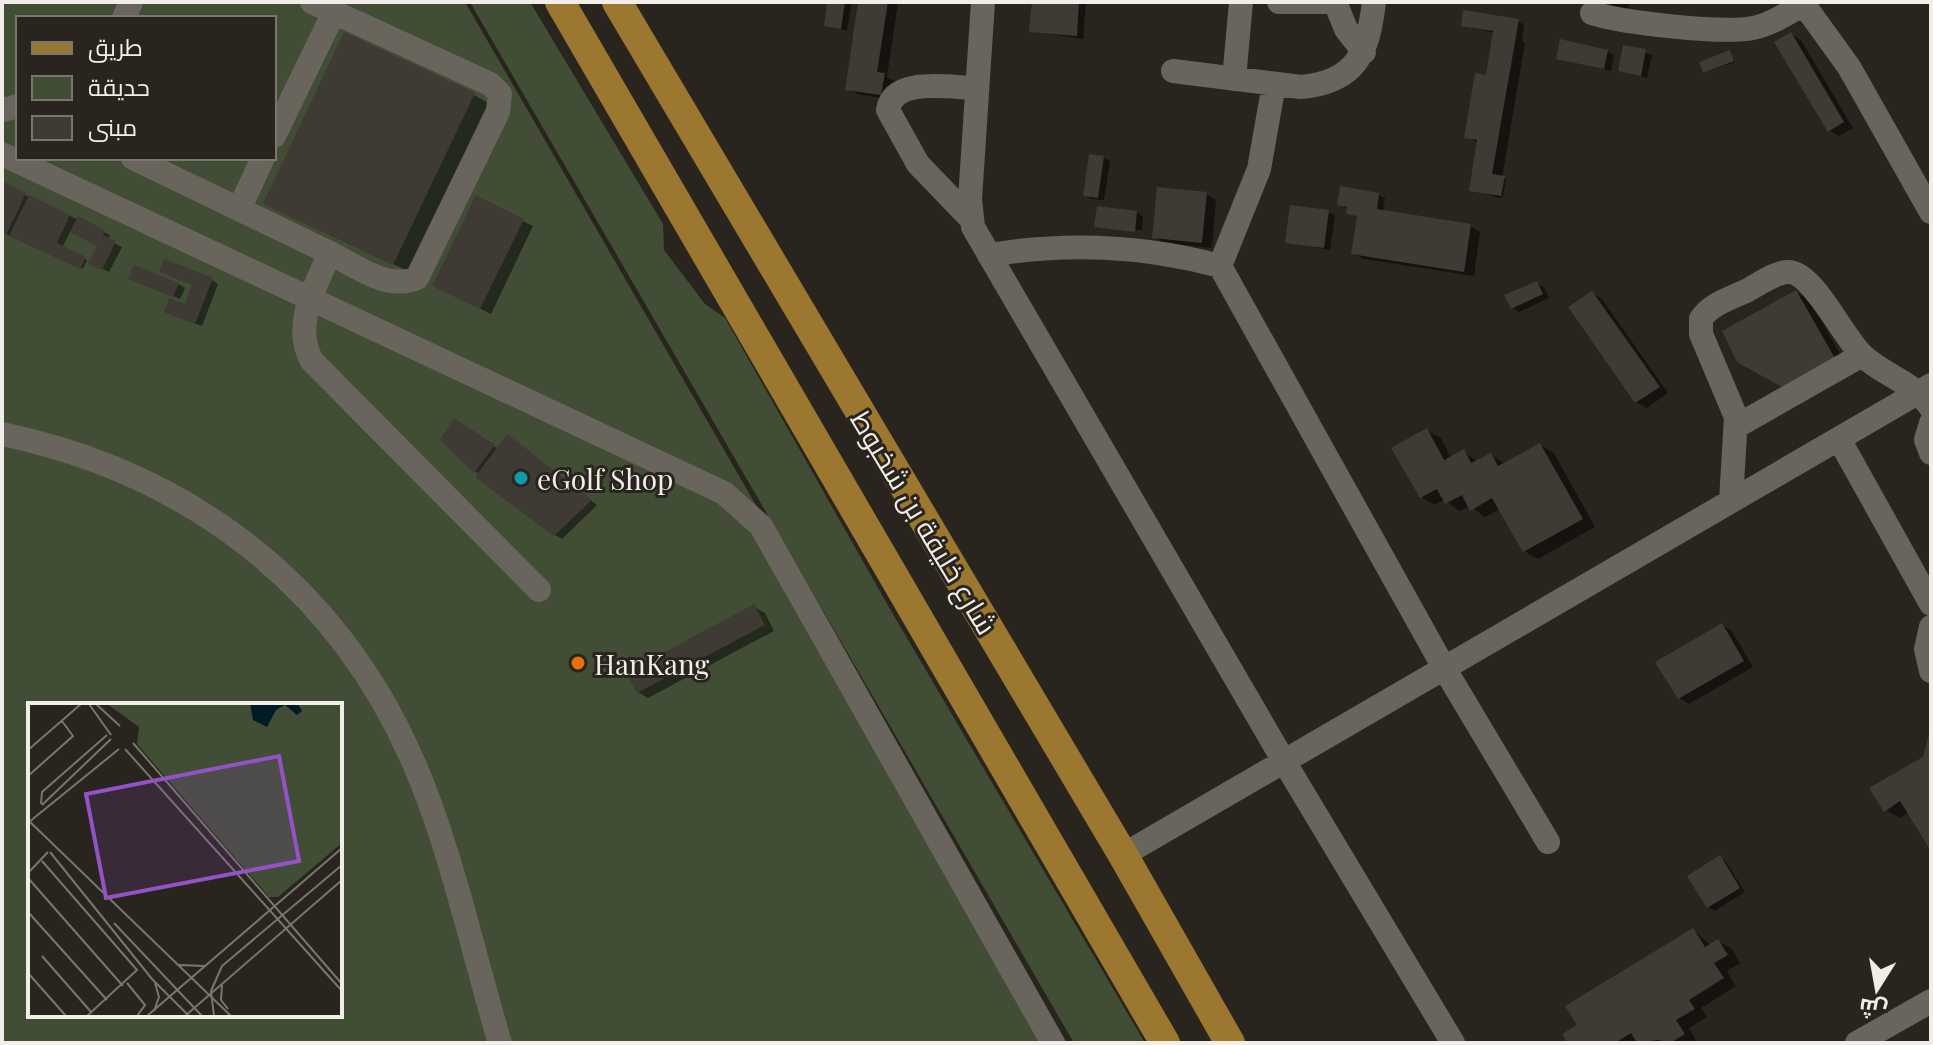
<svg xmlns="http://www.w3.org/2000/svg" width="1933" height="1045" font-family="'Playfair Display',Cairo,serif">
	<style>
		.green { fill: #424d35; fill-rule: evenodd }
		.shadow { fill: #0007 }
		.building { fill: #3f3a33 }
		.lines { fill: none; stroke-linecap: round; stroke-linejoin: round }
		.minor { stroke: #69645c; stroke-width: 24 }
		.major { stroke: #9b772f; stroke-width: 30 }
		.culture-dot { fill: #0f9aa8; stroke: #29251e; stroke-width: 3 }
		.food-dot { fill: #e8710a; stroke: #29251e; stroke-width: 3 }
		.labels { text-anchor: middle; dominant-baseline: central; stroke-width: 6; stroke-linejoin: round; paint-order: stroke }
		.poi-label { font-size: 28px; fill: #f1eee9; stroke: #29251e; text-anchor: start }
		.street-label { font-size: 28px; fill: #f1eee9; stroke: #29251e }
		.inset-road { fill: none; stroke: #79756f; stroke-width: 2 }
		.view { fill: #9353c7; fill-opacity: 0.15; stroke: #9353c7; stroke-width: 4 }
		.inset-edge { fill: none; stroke: #f1eee9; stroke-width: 4 }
	</style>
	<rect width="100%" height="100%" fill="#29251e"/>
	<path class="green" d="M2 2H465L1067 1043H2ZM18 18H274V158H18ZM30 705H340V1015H30Z
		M470 2H530L663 224 664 250 705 304 725 318 890 609 1145 1043H1074Z"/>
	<path class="shadow" d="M829 2H852L847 31 826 25Z
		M860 2 898 3 887 77 894 81 891 100 857 94 847 88Z
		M1034 2H1086L1083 39 1031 31Z
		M1611 2H1629L1628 14 1610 8Z
		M1518 21 1524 25 1522 41 1525 43 1502 178 1506 179 1503 196 1499 198 1471 189 1479 143 1466 137 1488 77 1495 33 1463 25Z
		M1791 34 1801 40 1853 128 1839 136 1829 130Z
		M1625 47 1652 55 1647 78 1620 70Z
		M1608 52 1614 55 1611 71 1558 58Z
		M1730 52 1735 62 1705 72Z
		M474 95 488 103 408 271 279 211Z
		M1103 157 1110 161 1104 200 1091 199 1085 195Z
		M2 184 110 235 108 240 122 247 109 272 91 263 99 245 71 230 62 248 87 260 83 269 2 232Z
		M1206 194 1216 200 1212 248 1164 243 1154 237Z
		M1378 195 1385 198 1383 212 1470 226 1480 232 1474 276 1363 259 1353 253 1359 215 1339 204Z
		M477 198 533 226 491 314 444 291Z
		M1137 212 1143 216 1142 230 1096 226Z
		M1328 212 1335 216 1330 250 1287 242Z
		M212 280 218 284 202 326 172 315 186 307 195 285Z
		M137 282 178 284 185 288 180 299Z
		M1537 283 1544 287 1549 298 1519 312 1512 308Z
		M1796 292 1810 300 1848 368 1797 394Z
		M1592 293 1602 299 1668 393 1647 408 1636 402Z
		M460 424 498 449 517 443 597 505 562 539 555 535 475 471Z
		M1427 431 1441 438 1451 458 1464 452 1478 462 1491 455 1504 463 1540 445 1554 453 1595 527 1538 559 1524 551 1501 509 1485 517 1470 506 1460 511 1444 500 1435 505 1421 497Z
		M754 607 765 613 774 631 648 698 638 692Z
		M1722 625 1732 631 1753 667 1689 704 1679 698Z
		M1931 734V847L1909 812 1900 818 1886 810 1925 758Z
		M1720 858 1726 862 1745 892 1715 911 1708 907Z
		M1693 930 1711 945 1718 941 1732 949 1740 963 1727 971 1736 986 1701 1008 1707 1017 1689 1028 1697 1042 1570 1043 1579 1026Z"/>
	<path class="building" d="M827 2H845L841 29 824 26Z
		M858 2H888L877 72 885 73 881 95 845 90Z
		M1032 2H1079L1077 36 1029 32Z
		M1463 10 1519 19 1492 174 1505 176 1501 196 1469 191 1477 140 1464 138 1475 73 1486 75 1493 31 1461 26Z
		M344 32 475 93 393 265 263 204Z
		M1791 32 1844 122 1828 132 1774 42Z
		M1560 39 1608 50 1604 69 1556 59Z
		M1623 45 1646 49 1641 76 1618 71Z
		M1730 50 1734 61 1703 73 1699 62Z
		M1089 154 1104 156 1098 198 1083 196Z
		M2 181 26 193 6 235 2 233Z
		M1340 186 1379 193 1377 209 1471 224 1464 272 1351 254 1357 216 1346 214 1347 207 1337 205Z
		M1157 187 1207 192 1202 243 1152 238Z
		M29 195 70 215 57 243 86 257 80 269 9 236Z
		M476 195 524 219 480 309 432 286Z
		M1290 205 1329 210 1324 248 1285 243Z
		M1097 206 1137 211 1135 232 1094 227Z
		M78 216 105 230 103 235 116 241 102 270 88 264 97 246 70 232Z
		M164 259 213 278 195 324 164 312 169 298 185 304 192 285 159 272Z
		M134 265 179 283 173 297 128 279Z
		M1537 281 1543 294 1511 309 1504 295Z
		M1796 290 1836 360 1782 387 1737 362 1722 331Z
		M1592 291 1660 387 1635 403 1568 307Z
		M454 418 495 445 474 473 440 440Z
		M1427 428 1444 460 1464 449 1471 463 1491 453 1498 466 1540 443 1583 519 1523 552 1492 498 1470 511 1462 495 1445 504 1437 489 1420 498 1391 448Z
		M507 434 592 500 554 536 475 477Z
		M754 604 765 625 637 693 626 673Z
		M1722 623 1744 661 1678 699 1655 662Z
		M1930 730 1931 847 1929 848 1900 801 1884 812 1869 788 1923 757Z
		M1720 855 1740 888 1707 908 1687 876Z
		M1693 928 1705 947 1718 939 1728 955 1714 963 1724 978 1689 1000 1695 1009 1676 1020 1685 1034 1670 1043 1658 1040 1637 1043 1631 1033 1615 1043H1568L1562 1034 1577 1025 1565 1006Z"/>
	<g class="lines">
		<path class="minor" d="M312 2 490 84 500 94 498 112 417 278C388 291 356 266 330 253 315 287 292 326 312 361L539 590
			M983 2 970 199 973 227 1285 763 1453 1043
			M1279 2H1335
			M1335 2 1346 29 1364 52
			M1802 2 1849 67 1931 212
			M1592 13C1623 23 1722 34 1753 28 1772 24 1788 13 1804 4
			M124 18 131 2
			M1173 71 1301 87C1357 82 1368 52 1374 2
			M1234 79 1241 2
			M2 110 18 106
			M274 136 334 12
			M2 154 724 493 761 526 1053 1043
			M133 158 330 253
			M239 209 263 158
			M971 219 918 164 888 110C893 76 951 88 977 88
			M989 255C1068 242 1142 245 1220 266L1443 666 1548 842
			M1220 266 1259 169 1274 84
			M1931 423 1926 440 1931 453
			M1737 426 1862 355
			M2 434C188 473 335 584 412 759 450 844 473 953 500 1043
			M1839 439 1931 604
			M1731 501 1736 417 1701 334V319C1710 304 1732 298 1748 290 1759 284 1774 273 1787 272 1812 269 1843 338 1863 356 1885 376 1915 383 1931 408
			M1931 627 1926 649 1931 671
			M1123 855 1931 385
			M1857 1043 1931 1001"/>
		<path class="major" d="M560 2 1165 1043
			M617 2 1123 855 1230 1043"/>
	</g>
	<circle class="culture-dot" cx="521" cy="478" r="8"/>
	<circle class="food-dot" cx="578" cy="663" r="8"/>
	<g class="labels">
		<g class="poi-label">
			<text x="537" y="478">eGolf Shop</text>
			<text x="594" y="663">HanKang</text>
		</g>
		<g class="street-label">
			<text transform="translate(925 522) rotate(59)">شارع خليفة بن شخبوط</text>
		</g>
	</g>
	<g transform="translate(28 703)">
		<rect width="314" height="314" fill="#29251e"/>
		<path d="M79 1H314V140L250 194H241L109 41 111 24Z" fill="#424d35"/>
		<path d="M222 1H270L274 8 269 12 257 2 248 7 239 24 225 17Z" fill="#011b26"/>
		<path class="inset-road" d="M61 1 83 32M68 1 92 23M105 40 314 281M97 46 314 288M0 47 53 1M0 73 45 33 34 18M13 101 14 89 79 32M14 102 83 36M0 117 203 313M1 119 91 46M22 149 124 276 161 313M14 158 109 267 59 313M0 170 20 149M0 175 95 283M0 209 79 297M86 220 174 313M14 253 64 310M151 262 177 263M0 270 38 313M99 280 117 302 109 313M194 282 193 297 200 306M126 308 131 294 127 280M119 313 314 145M157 313 314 177M186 313 183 288 194 263 314 162"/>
		<path class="view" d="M251 53 271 158 78 195 58 91Z"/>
		<rect width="314" height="314" class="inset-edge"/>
	</g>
	<rect width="1933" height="1045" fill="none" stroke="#f1eee9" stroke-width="8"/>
	<rect x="16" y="16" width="260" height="144" fill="#29251e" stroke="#79756f" stroke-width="2"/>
	<rect x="32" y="42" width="40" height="12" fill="#9b772f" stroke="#79756f" stroke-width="2"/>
	<text x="88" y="56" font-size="24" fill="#f1eee9">طريق</text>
	<rect x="32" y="76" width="40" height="24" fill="#424d35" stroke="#79756f" stroke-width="2"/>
	<text x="88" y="96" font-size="24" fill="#f1eee9">حديقة</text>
	<rect x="32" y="116" width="40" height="24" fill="#3f3a33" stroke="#79756f" stroke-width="2"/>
	<text x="88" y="136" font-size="24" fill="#f1eee9">مبنى</text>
	<g transform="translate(1877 989) rotate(191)" stroke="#29251e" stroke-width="6" paint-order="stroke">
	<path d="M0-6L14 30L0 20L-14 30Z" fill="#f1eee9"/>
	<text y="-12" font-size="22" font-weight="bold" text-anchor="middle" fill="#f1eee9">ش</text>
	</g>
</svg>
